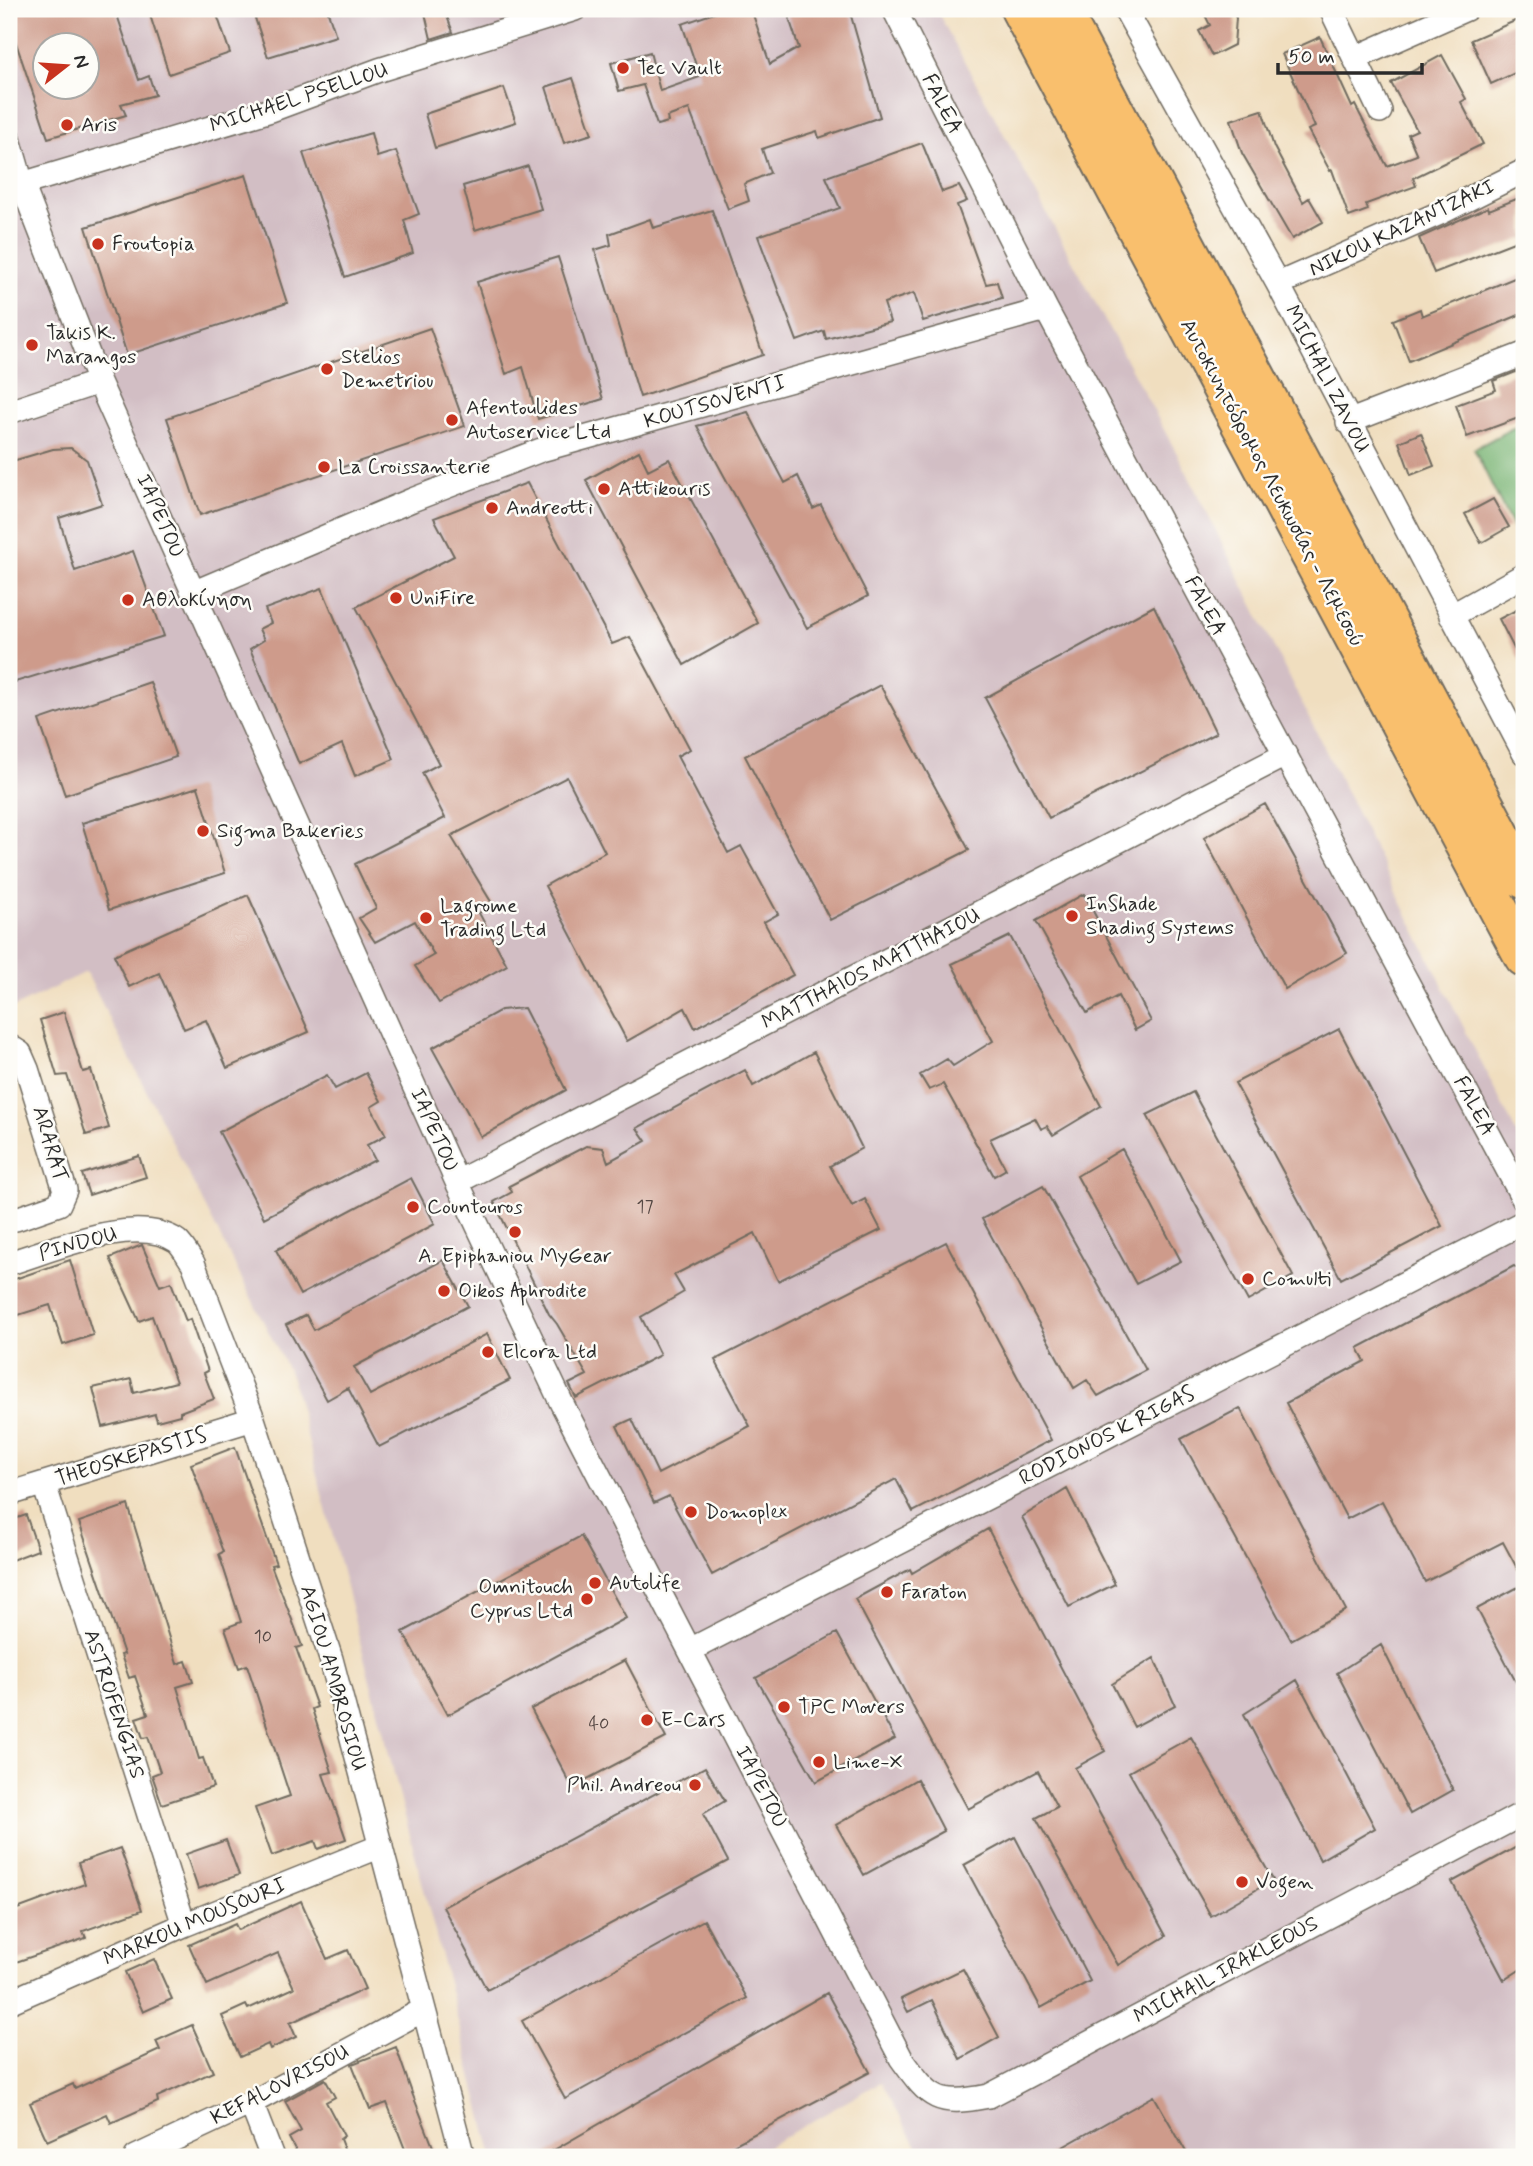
<svg xmlns="http://www.w3.org/2000/svg" width="1533" height="2166" font-family="Mynerve,sans-serif">
	<style>
		.industrial { fill: #d2bec4; fill-rule: evenodd }
		.forest { fill: #78b473; stroke: #52704f; stroke-width: 2 }
		.building { fill: #ce9b8b; fill-rule: evenodd }
		.lines { fill: none; stroke-linecap: round; stroke-linejoin: round }
		.street-casing { stroke: #706a5f; stroke-width: 26 }
		.highway-casing { stroke: #706a5f; stroke-width: 42 }
		.street { stroke: #fff; stroke-width: 23 }
		.highway { stroke: #f9bf6d; stroke-width: 38 }
		.poi-dot { fill: #c8321e; stroke: #fdfcf7; stroke-width: 2.5 }
		.labels { text-anchor: middle; dominant-baseline: central; stroke-width: 5; stroke-linejoin: round; paint-order: stroke }
		.number-label { font-size: 18px; fill: #544743 }
		.poi-label { font-size: 21px; fill: #2b2b2b; stroke: #fdfcf7; text-anchor: start }
		.street-label { font-size: 21px; fill: #2b2b2b; stroke: #fdfcf7 }
	</style>
	<rect width="100%" height="100%" fill="#fdfcf7"/>
	<filter id="ink" filterUnits="userSpaceOnUse"><feTurbulence type="fractalNoise" baseFrequency=".0143" numOctaves="2"/><feDisplacementMap in="SourceGraphic" scale="14" xChannelSelector="R" yChannelSelector="G"/><feConvolveMatrix kernelMatrix="1 2 1 2 8 2 1 2 1" color-interpolation-filters="sRGB"/></filter>
	<filter id="wash" filterUnits="userSpaceOnUse"><feTurbulence type="fractalNoise" baseFrequency=".00686" numOctaves="4" result="noise"/><feDisplacementMap in="SourceGraphic" scale="28" xChannelSelector="R" yChannelSelector="G"/><feGaussianBlur stdDeviation="1.57" result="paint"/><feColorMatrix in="noise" values="0 0 0 0 0 0 0 0 0 0 0 0 0 0 0 0 0 1.4 0 .05"/><feComposite in="paint" operator="in"/></filter>
	<g filter="url(#wash)">
		<rect width="100%" height="100%" fill="#f0debf"/>
		<path class="industrial" d="M9 9H936L1181 461 1524 1148V2157H923L881 2082 749 2157H493L292 1378 86 972 9 1010ZM46 46H88V88H46Z"/>
		<path class="forest" d="M1524 422V547L1523 548 1474 449Z"/>
		<g id="blocks">
			<path class="building" d="M9 9H115L139 80 149 76 155 95 121 104 126 115 48 138 9 22ZM46 46H88V88H46Z
				M148 9H215L230 53 169 74Z
				M252 9H327L336 36 268 57Z
				M424 9H444L453 32 431 39Z
				M726 9H751L770 64 799 48 786 9H849L880 117 819 138 817 131 762 149 770 173 744 184 749 201 728 209 689 109 667 117 668 122 657 125 643 85 619 91 611 63 650 52 660 91 700 77 682 24Z
				M1202 9H1232L1236 18 1234 45 1212 56 1199 31 1210 25Z
				M1524 17V69L1491 84 1471 40Z
				M1320 37 1352 107 1355 105 1387 166 1417 155 1408 134 1417 130 1391 83 1442 55 1466 99 1461 102 1483 144 1413 178 1416 186 1366 204 1368 210 1349 217 1332 170 1330 171 1308 130 1315 127 1282 54Z
				M573 78 592 134 564 143 546 87Z
				M504 88 516 122 435 148 425 114Z
				M1262 110 1274 147 1303 202 1309 198 1323 222 1292 239 1242 153 1231 120Z
				M371 133 377 157 396 151 419 214 404 220 413 253 345 277 303 153Z
				M922 143 942 192 959 186 967 201 957 205 986 284 997 282 1002 298 923 321 914 293 884 303 890 322 826 339 824 331 797 341 758 236 840 208 826 177Z
				M528 166 541 209 475 230 463 186Z
				M246 175 287 303 127 355 86 227Z
				M1524 196V238L1434 273 1419 238 1488 207 1489 210Z
				M712 210 763 355 640 397 595 250 611 245 609 234 650 219 653 228Z
				M558 257 603 399 538 419 523 367 506 374 477 282Z
				M1524 274V313L1409 361 1393 320 1420 309 1422 316Z
				M430 328 465 426 200 515 167 418Z
				M1521 370 1524 382V416L1467 437 1456 405 1496 390 1493 381Z
				M748 412 785 483 798 476 813 509 821 505 868 596 807 628 697 426Z
				M1421 433 1434 466 1411 475 1399 442Z
				M71 448 87 460 102 504 59 518 75 571 133 551 164 636 9 684V462L53 449Z
				M639 451 648 470 669 459 758 623 684 665 586 480Z
				M527 483 612 644 630 637 690 749 677 756 728 853 741 846 778 914 764 922 793 975 695 1028 685 1008 627 1041 545 886 605 852 567 777 451 836 493 905 479 913 507 965 439 1003 415 966 434 955 415 921 375 942 359 918 376 908 355 864 445 818 422 773 439 764 356 607 454 556 434 518Z
				M1493 499 1509 527 1481 543 1465 514Z
				M322 588 394 759 355 776 342 744 299 764 250 649 264 640 259 629 271 623 265 609Z
				M1154 606 1216 733 1049 818 985 698Z
				M1524 606V668L1499 619Z
				M150 682 176 757 65 795 39 720Z
				M880 685 969 850 830 920 745 756Z
				M198 787 225 873 109 910 82 823Z
				M1265 804 1347 953 1285 989 1204 838Z
				M1084 894 1151 1021 1135 1030 1118 996 1087 1013 1036 921Z
				M248 895 309 1032 227 1068 206 1020 184 1029 159 973 129 987 114 955Z
				M1010 936 1101 1106 1053 1135 1047 1126 1041 1129 1035 1118 990 1139 1006 1169 994 1176 943 1084 929 1090 920 1075 947 1059 953 1066 993 1041 952 964Z
				M524 1008 566 1090 481 1137 432 1048 501 1010Z
				M64 1012 83 1072 91 1070 109 1128 86 1135 67 1075 57 1076 40 1020Z
				M1339 1029 1442 1226 1341 1279 1235 1083Z
				M814 1052 862 1148 830 1166 852 1206 865 1199 881 1230 778 1281 755 1233 674 1275 684 1292 641 1317 660 1355 576 1398 569 1384 587 1375 557 1324 549 1314 494 1202 512 1192 509 1186 586 1146 603 1148 608 1162 646 1141 637 1128 745 1070 753 1086Z
				M366 1073 381 1101 371 1107 386 1135 367 1145 375 1160 264 1218 219 1132 327 1075 335 1089Z
				M1193 1092 1293 1276 1248 1301 1147 1115Z
				M1122 1149 1181 1261 1136 1284 1077 1176Z
				M139 1156 146 1177 89 1195 82 1174Z
				M411 1178 435 1224 300 1295 276 1250Z
				M1043 1186 1146 1370 1098 1396 1087 1380 1074 1388 982 1219Z
				M946 1242 1051 1440 913 1512 896 1479 712 1575 669 1496 654 1503 617 1426 632 1419 658 1474 750 1426 715 1360Z
				M142 1245 160 1286 171 1282 186 1321 190 1319 208 1371 204 1373 214 1399 180 1412V1415L157 1421 155 1414 103 1427 93 1388 131 1379 134 1393 176 1382 152 1316 139 1321 110 1258Z
				M70 1260 93 1335 63 1345 50 1305 9 1318V1281Z
				M443 1260 468 1306 354 1367 370 1395 487 1334 510 1380 379 1447 348 1388 327 1400 286 1325 306 1315 314 1330Z
				M1514 1266 1524 1272V1581L1503 1542 1425 1582 1382 1501 1347 1519 1286 1403 1365 1361 1358 1348Z
				M1240 1408 1346 1610 1291 1640 1181 1439Z
				M235 1447 276 1564 271 1565 302 1646 296 1648 317 1707 312 1709 332 1772 323 1774 346 1839 318 1849 315 1841 272 1856 255 1808 290 1796 247 1665 239 1668 225 1628 241 1622 219 1554 223 1552 191 1464Z
				M1067 1489 1115 1584 1069 1607 1022 1517Z
				M128 1505 177 1664 186 1661 193 1682 177 1687 199 1759 203 1758 213 1787 162 1804 152 1775 160 1772 148 1737 143 1738 136 1718 148 1714 135 1676 129 1678 121 1655 124 1654 79 1522Z
				M26 1515 38 1550 9 1561V1521Z
				M988 1529 1105 1751 1075 1768 1166 1936 1118 1965 1036 1818 1057 1807 1038 1771 968 1809 855 1599 910 1569 912 1573Z
				M581 1536 626 1618 448 1715 403 1632Z
				M1524 1584V1697L1477 1609Z
				M837 1633 895 1739 816 1782 756 1678Z
				M1381 1645 1453 1790 1410 1814 1337 1673Z
				M1154 1658 1175 1705 1134 1727 1112 1684Z
				M625 1660 666 1738 572 1787 531 1709Z
				M1297 1680 1375 1828 1320 1860 1244 1714Z
				M1191 1737 1273 1880 1211 1916 1129 1772Z
				M705 1767 725 1801 703 1814 728 1861 487 1990 443 1907Z
				M917 1779 944 1831 864 1875 836 1825Z
				M1015 1837 1090 1981 1041 2008 964 1865Z
				M226 1840 239 1875 198 1889 186 1854Z
				M1524 1843V1967L1504 1980 1452 1882Z
				M120 1848 142 1910 83 1931 86 1938 16 1962 9 1945V1912L85 1884 78 1863Z
				M301 1901 327 1959 348 1950 365 1989 290 2023 296 2037 270 2049 268 2044 240 2057 222 2016 246 2005 248 2009 294 1988 278 1953 207 1985 189 1945 235 1924 238 1930Z
				M704 1920 747 1998 565 2099 522 2021Z
				M154 1959 172 1999 143 2012 125 1972Z
				M963 1969 999 2037 960 2059 932 2000 908 2012 901 1999Z
				M827 1993 870 2072 711 2157H542Z
				M192 2025 213 2072 157 2097 158 2102 111 2123 107 2114 47 2141 30 2103 73 2084 75 2089 160 2050 156 2041Z
				M396 2047 412 2093 437 2157H408L387 2103 370 2109 352 2064Z
				M325 2079 335 2097 326 2102 344 2136 340 2139 347 2157H299L289 2138 301 2131 285 2101Z
				M1154 2096 1189 2157H1045Z"/>
		</g>
	</g>
	<g filter="url(#ink)">
		<use href="#blocks" fill-opacity="0" stroke="#706a5f" stroke-width="2"/>
		<g class="lines">
			<g class="street-casing">
				<path id="street" d="M894 9 1046 309 1524 1200
					M1125 9 1278 284 1524 753
					M1331 9 1380 111
					M1355 58 1466 9
					M9 139 22 184 99 382 457 1182 562 1404 901 2058C931 2100 937 2106 989 2096L1524 1813
					M22 184 271 110 379 70 575 9
					M1278 284 1440 213 1524 171
					M9 412 99 382
					M1348 422 1524 354
					M195 592 412 500 541 450 1046 309
					M1451 616 1524 575
					M9 1046 20 1053 27 1069 65 1190 59 1204 16 1219
					M457 1182 1285 755
					M9 1263C53 1250 135 1213 177 1241 183 1246 188 1256 193 1263L253 1419 331 1659 463 2157
					M44 1484 184 1925
					M9 1494 253 1419
					M690 1650 1524 1222
					M9 2002 184 1925 381 1846
					M251 2103 272 2157
					M136 2157 251 2103 423 2010"/>
			</g>
			<g class="highway-casing">
				<path id="highway" d="M1020 9 1524 957
					M1060 9 1524 879"/>
			</g>
			<use href="#street" class="street"/>
			<use href="#highway" class="highway"/>
		</g>
	</g>
	<g class="poi-dot">
		<circle cx="623" cy="68" r="7"/>
		<circle cx="67" cy="125" r="7"/>
		<circle cx="98" cy="244" r="7"/>
		<circle cx="32" cy="345" r="7"/>
		<circle cx="327" cy="369" r="7"/>
		<circle cx="452" cy="420" r="7"/>
		<circle cx="324" cy="467" r="7"/>
		<circle cx="604" cy="489" r="7"/>
		<circle cx="492" cy="508" r="7"/>
		<circle cx="396" cy="598" r="7"/>
		<circle cx="128" cy="600" r="7"/>
		<circle cx="203" cy="831" r="7"/>
		<circle cx="1072" cy="916" r="7"/>
		<circle cx="426" cy="918" r="7"/>
		<circle cx="413" cy="1207" r="7"/>
		<circle cx="515" cy="1232" r="7"/>
		<circle cx="1248" cy="1279" r="7"/>
		<circle cx="444" cy="1291" r="7"/>
		<circle cx="488" cy="1352" r="7"/>
		<circle cx="691" cy="1512" r="7"/>
		<circle cx="595" cy="1583" r="7"/>
		<circle cx="887" cy="1592" r="7"/>
		<circle cx="587" cy="1599" r="7"/>
		<circle cx="784" cy="1707" r="7"/>
		<circle cx="647" cy="1720" r="7"/>
		<circle cx="819" cy="1762" r="7"/>
		<circle cx="695" cy="1785" r="7"/>
		<circle cx="1242" cy="1882" r="7"/>
	</g>
	<g class="labels">
		<g class="number-label">
			<text x="645" y="1207">17</text>
			<text x="263" y="1637">10</text>
			<text x="599" y="1724">40</text>
		</g>
		<g class="poi-label">
			<text x="637" y="68">Tec Vault</text>
			<text x="81" y="125">Aris</text>
			<text x="112" y="244">Froutopia</text>
			<text x="46" y="333">Takis K.<tspan x="46" dy="24">Marangos</tspan></text>
			<text x="341" y="357">Stelios<tspan x="341" dy="24">Demetriou</tspan></text>
			<text x="466" y="408">Afentoulides<tspan x="466" dy="24">Autoservice Ltd</tspan></text>
			<text x="338" y="467">La Croissanterie</text>
			<text x="618" y="489">Attikouris</text>
			<text x="506" y="508">Andreotti</text>
			<text x="410" y="598">UniFire</text>
			<text x="142" y="600">Αθλοκίνηση</text>
			<text x="217" y="831">Sigma Bakeries</text>
			<text x="1086" y="904">InShade<tspan x="1086" dy="24">Shading Systems</tspan></text>
			<text x="440" y="906">Lagrome<tspan x="440" dy="24">Trading Ltd</tspan></text>
			<text x="427" y="1207">Countouros</text>
			<text x="515" y="1256" text-anchor="middle">A. Epiphaniou MyGear</text>
			<text x="1262" y="1279">Comulti</text>
			<text x="458" y="1291">Oikos Aphrodite</text>
			<text x="502" y="1352">Elcora Ltd</text>
			<text x="705" y="1512">Domoplex</text>
			<text x="609" y="1583">Autolife</text>
			<text x="573" y="1587" text-anchor="end">Omnitouch<tspan x="573" dy="24">Cyprus Ltd</tspan></text>
			<text x="901" y="1592">Faraton</text>
			<text x="798" y="1707">TPC Movers</text>
			<text x="661" y="1720">E-Cars</text>
			<text x="833" y="1762">Lime-X</text>
			<text x="681" y="1785" text-anchor="end">Phil. Andreou</text>
			<text x="1256" y="1882">Vogen</text>
		</g>
		<g class="street-label">
			<text transform="translate(299 98) rotate(-18)">MICHAEL PSELLOU</text>
			<text transform="translate(942 104) rotate(63)">FALEA</text>
			<text transform="translate(1402 228) rotate(-25)">NIKOU KAZANTZAKI</text>
			<text transform="translate(1327 379) rotate(63)">MICHALI ZAVOU</text>
			<text transform="translate(715 402) rotate(-16)">KOUTSOVENTI</text>
			<text transform="translate(1272 483) rotate(62)">Αυτοκινητόδρομος Λευκωσίας - Λεμεσού</text>
			<text transform="translate(160 516) rotate(66)">IAPETOU</text>
			<text transform="translate(1205 606) rotate(62)">FALEA</text>
			<text transform="translate(871 969) rotate(-27)">MATTHAIOS MATTHAIOU</text>
			<text transform="translate(1474 1106) rotate(62)">FALEA</text>
			<text transform="translate(434 1130) rotate(66)">IAPETOU</text>
			<text transform="translate(50 1144) rotate(73)">ARARAT</text>
			<text transform="translate(78 1244) rotate(-15)">PINDOU</text>
			<text transform="translate(1107 1436) rotate(-27)">RODIONOS K RIGAS</text>
			<text transform="translate(131 1457) rotate(-17)">THEOSKEPASTIS</text>
			<text transform="translate(333 1678) rotate(74)">AGIOU AMBROSIOU</text>
			<text transform="translate(114 1704) rotate(72)">ASTROFENGIAS</text>
			<text transform="translate(761 1787) rotate(63)">IAPETOU</text>
			<text transform="translate(195 1922) rotate(-23)">MARKOU MOUSOURI</text>
			<text transform="translate(1226 1970) rotate(-28)">MICHAIL IRAKLEOUS</text>
			<text transform="translate(280 2085) rotate(-27)">KEFALOVRISOU</text>
		</g>
	</g>
	<rect width="1533" height="2166" fill="none" stroke="#fdfcf7" stroke-width="35"/>
	<g transform="translate(66 66) rotate(73)"><circle r="33" fill="#fdfcf7" stroke="#a9a8a5" stroke-width="2"/>
	<path d="M0-5L12 26L0 18L-12 26Z" fill="#c8321e"/>
	<text y="-10" font-size="19" font-weight="bold" text-anchor="middle" fill="#2b2b2b">N</text>
	</g>
	<path d="M1278 63v10h144v-10" fill="none" stroke="#2b2b2b" stroke-width="3.5"/>
	<text x="1288" y="63" font-size="21" fill="#2b2b2b" stroke="#fdfcf7" stroke-width="5" paint-order="stroke">50 m</text>
</svg>
